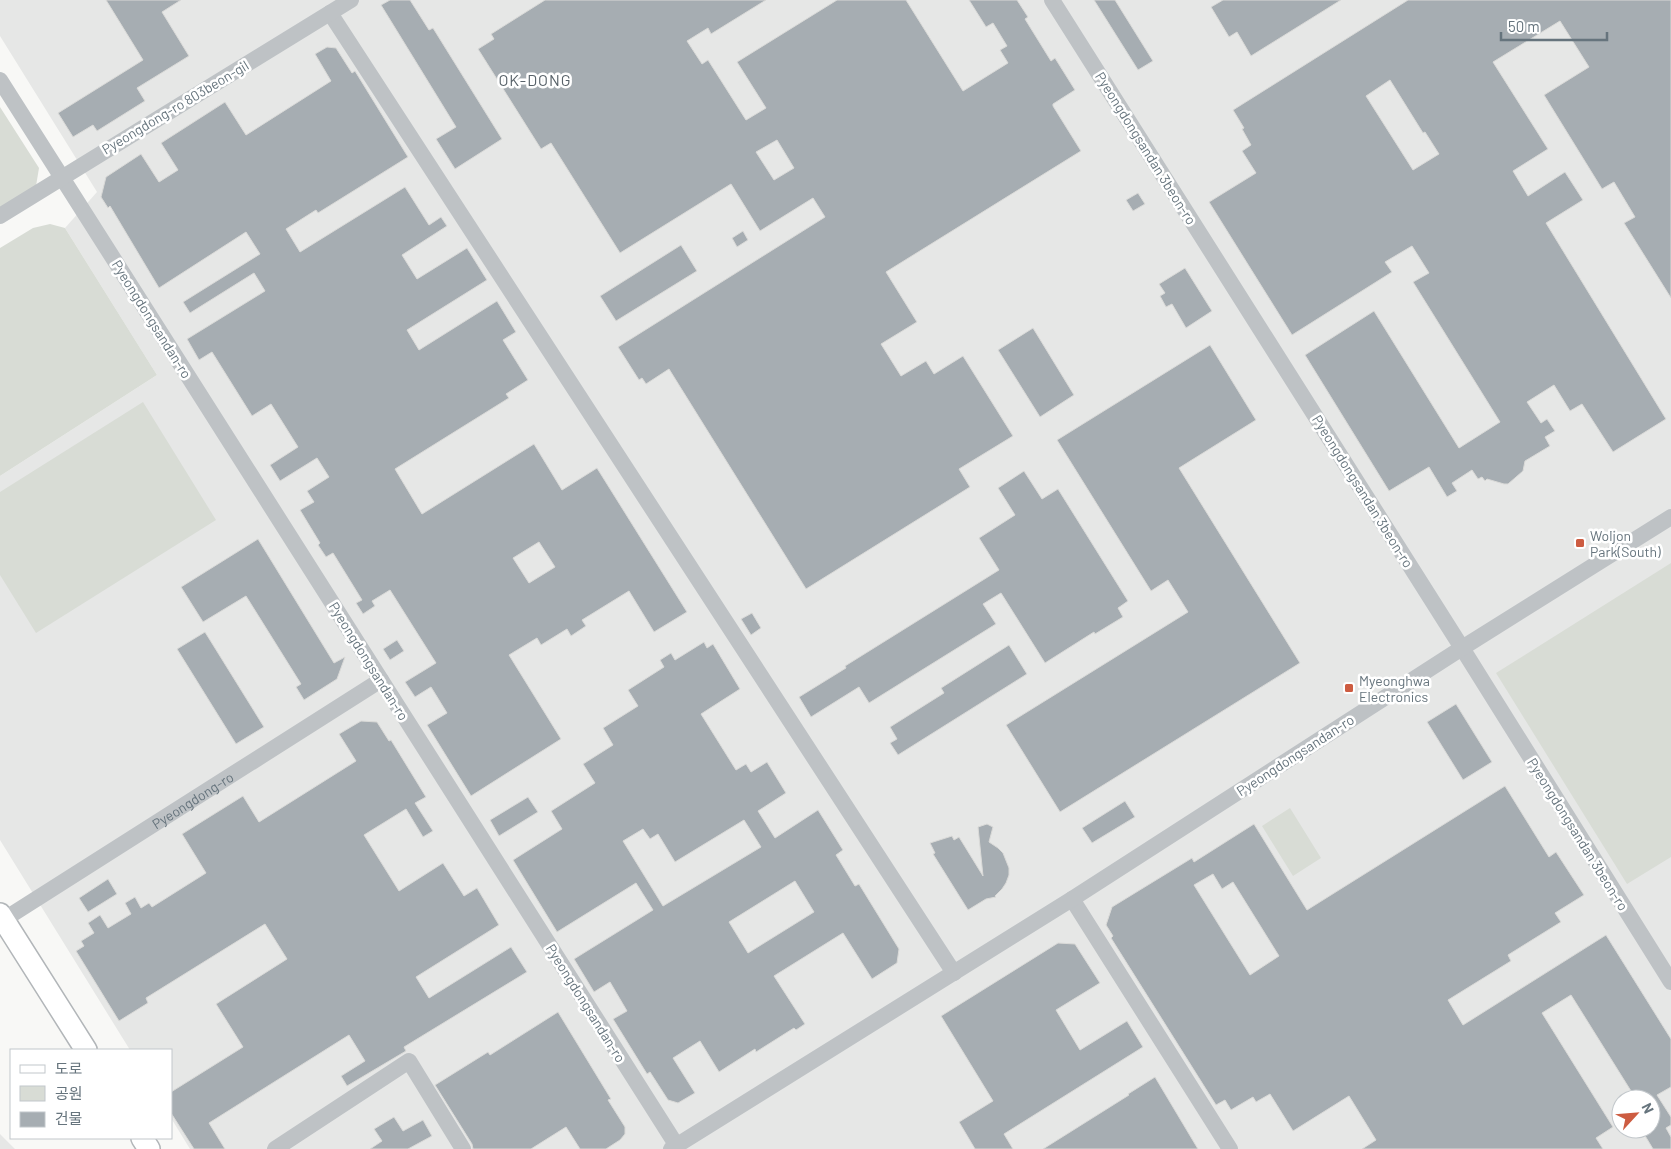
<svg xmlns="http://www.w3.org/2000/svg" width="1671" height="1149" font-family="Barlow,'Noto Sans KR',sans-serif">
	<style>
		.built { fill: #e6e7e6; fill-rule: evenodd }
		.green { fill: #d8dcd5 }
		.building { fill: #a6adb2; stroke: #dadad8; fill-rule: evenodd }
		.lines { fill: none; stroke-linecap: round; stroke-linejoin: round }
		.major-casing { stroke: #b2b6b9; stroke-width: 24 }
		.minor { stroke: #bec2c5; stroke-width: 16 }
		.major { stroke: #fff; stroke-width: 21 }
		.poi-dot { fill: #cd5c41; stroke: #fff; stroke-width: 2 }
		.labels { text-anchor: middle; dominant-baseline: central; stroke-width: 5; stroke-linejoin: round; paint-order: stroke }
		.street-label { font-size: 14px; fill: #66747d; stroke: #fff }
		.poi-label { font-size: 14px; fill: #66747d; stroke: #fff; text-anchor: start }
		.quarter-label { font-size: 16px; letter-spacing: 1px; fill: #586269; stroke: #fff }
	</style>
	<rect width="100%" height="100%" fill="#f8f8f6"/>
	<path class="built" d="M0 0H1671V1149H190L171 1118V1050H130L0 840V476L157 375 65 228 97 192 0 36ZM1621 1099H1651V1129H1621Z
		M0 1134 15 1149H0Z"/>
	<path class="green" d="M0 107 39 168 36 186 0 208Z
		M50 224 65 228 157 375 0 476V248L33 228Z
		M143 402 216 520 36 633 0 575V492Z
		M1671 563V857L1627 884 1496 673Z
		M1290 808 1321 858 1293 876 1262 826Z"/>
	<path class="building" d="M106 0H181L162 12 189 56 137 88 145 101 97 131 93 125 73 137 58 113 143 60Z
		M390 0H410L429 30 433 28 502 139 455 169 436 139 456 127 381 5Z
		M545 0H766L711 34 708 28 687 41 702 64 708 60 746 120 766 108 737 62 837 0H906L963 91 1008 63 1000 50 1007 46 993 23 986 27 969 0H1017L1028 17 1025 19 1051 61 1055 58 1075 90 1053 104V106L1081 151 886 272 917 322 881 344 901 376 926 361 934 374 963 356 1013 436 959 469 970 487 806 589 669 369 646 384 642 378 639 380 618 347 825 217 813 198 760 231 731 184 620 253 551 143 541 149 478 49 494 39 491 34ZM777 140 794 168 774 180 756 152Z
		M1094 0H1115L1153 61 1138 70Z
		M1223 0H1341L1251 56 1237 32 1229 37 1211 7Z
		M1408 0H1671V298L1624 223 1635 217 1614 182 1602 189 1544 95 1589 67 1560 21 1493 62 1548 149 1513 171 1528 196 1565 172 1583 200 1546 223 1666 419 1613 452 1582 404 1570 411 1554 385 1527 402 1541 423 1547 419 1555 431 1545 437 1550 446 1525 461 1523 471 1508 484H1504L1487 479 1485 481 1482 477 1478 479 1472 470 1452 483 1457 491 1447 497 1429 467 1389 491 1305 355 1374 311 1459 448 1500 422 1413 282 1429 273 1412 246 1385 262 1392 272 1292 335 1209 202 1256 173 1242 151 1251 145 1242 129 1244 128 1233 110ZM1390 80 1423 133 1425 132 1439 154 1413 170 1366 96Z
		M327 47 336 48 352 73 355 71 408 157 318 213 316 210 286 229 300 252 405 187 429 225 441 217 447 226 402 255 417 279 467 248 487 280 407 330 419 350 497 301 516 332 503 340 528 380 506 394 509 398 395 469 422 514 534 444 562 490 597 468 687 612 654 632 629 591 582 620 586 626 571 636 567 629 541 645 537 638 509 655 561 739 471 796 427 725 447 713 431 687 415 697 405 682 436 663 390 590 372 601 375 606 363 614 356 603 362 600 333 553 326 557 318 545 320 543 300 510 314 502 307 491 329 477 317 458 280 481 270 465 298 447 271 404 252 416 212 352 199 360 187 339 265 291 254 273 190 313 183 302 260 254 246 232 159 288 110 206 108 208 101 197 106 177 141 154 159 182 178 170 161 143 225 102 246 135 331 81 315 54ZM539 542 555 567 529 583 513 558Z
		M1138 193 1145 204 1133 211 1126 200Z
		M743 231 748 240 737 247 732 238Z
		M681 245 697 271 616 321 600 296Z
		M1185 268 1212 311 1186 328 1172 304 1166 307 1160 296 1165 293 1159 284Z
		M1033 328 1074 395 1040 417 998 350Z
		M1210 345 1256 420 1179 468 1300 663 1060 812 1006 725 1188 612 1168 580 1151 591 1057 440Z
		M1024 471 1042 499 1058 489 1128 601 1118 608 1123 617 1095 634 1094 632 1045 663 1001 593 983 604 996 624 869 703 859 687 811 717 799 697 846 668 845 666 999 570 979 538 1015 515 998 488Z
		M258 539 334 663 345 657 337 679 304 700 296 687 301 684 246 596 203 622 181 587Z
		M752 613 761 628 751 635 741 619Z
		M205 632 264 727 236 744 177 649Z
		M397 640 404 651 390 660 383 649Z
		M704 642 707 648 713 644 740 689 701 714 736 770 746 764 751 772 767 762 786 793 758 811 775 838 818 810 843 850 836 855 855 886 859 884 899 949 897 963 872 979 843 933 774 976 805 1024 796 1030 794 1028 756 1052 755 1049 719 1072 700 1041 673 1058 695 1093 678 1103 668 1100 650 1072 647 1074 613 1019 627 1011 610 982 594 992 574 959 653 910 636 883 557 932 513 860 562 829 551 811 595 783 583 764 613 745 603 728 638 706 628 690 664 667 660 660 671 653 675 660ZM744 820 761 847 663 906 623 841 643 829 650 839 658 834 675 862ZM795 881 814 912 748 953 729 922Z
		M1009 645 1027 674 898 755 890 743 897 739 890 727 944 693 941 688Z
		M1456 704 1492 762 1463 780 1427 722Z
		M361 721 377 722 389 741 391 740 426 797 415 803 433 831 423 837 406 809 364 835 399 891 443 863 464 896 477 888 499 925 416 977 429 998 511 947 527 972 404 1047 406 1051 347 1086 341 1076 365 1061 349 1035 209 1123 225 1149H194L171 1113V1092L243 1047 216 1004 287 959 265 924 146 998 148 1003 119 1021 76 951 84 946 81 941 94 933 88 923 100 915 108 928 131 914 125 903 135 897 141 908 149 903 152 907 206 873 182 834 243 796 259 822 356 761 339 734Z
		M1505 786 1549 857 1556 852 1584 895 1555 913 1561 922 1508 955 1511 961 1448 1000 1463 1025 1606 935 1671 1039V1087L1657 1095 1671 1117V1125L1666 1128 1671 1137V1149H1653L1641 1129H1651V1099H1636L1571 995 1542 1013 1613 1127 1596 1138 1603 1149H1362L1376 1140 1349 1096 1293 1131 1270 1094 1256 1102 1253 1097 1231 1110 1225 1100 1216 1105 1111 938 1113 936 1106 925 1112 907 1192 858 1194 862 1254 824 1307 910ZM1213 874 1222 889 1233 882 1279 956 1250 975 1194 885Z
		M528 797 538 812 499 836 490 820Z
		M1125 801 1135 817 1092 843 1082 828Z
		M987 824 993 827 989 842 998 848 1003 853 1009 868V875L1006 883 1002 889 995 896 996 897 986 899 968 910 933 854 935 853 930 843 952 836 954 840 959 837 983 876 978 827Z
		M108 879 117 894 88 912 79 898Z
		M1058 943 1075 944 1100 983 1056 1010 1080 1050 1127 1021 1143 1047 1004 1134 1013 1149H975L959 1122 993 1101 941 1016Z
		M558 1012 611 1099 608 1100 625 1127V1134L620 1140 606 1149H580L566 1127 531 1149H473L472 1144 435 1085 488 1052 490 1055Z
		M1155 1077 1198 1149H1043L1129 1095 1128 1094Z
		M394 1117 403 1131 423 1120 432 1136 408 1149H370L382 1141 374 1129Z"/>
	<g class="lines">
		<g class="major-casing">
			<path id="major" d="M0 914 86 1050
				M142 1138 149 1149"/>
		</g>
		<g class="minor">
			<path d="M1052 0 1462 648 1671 982"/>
			<path d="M330 13 954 973"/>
			<path d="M0 80 677 1146"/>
			<path d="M0 216 351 0"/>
			<path d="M1072 899 1230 1149"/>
			<path id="s1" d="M0 922 381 680"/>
			<path d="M275 1149 409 1061 463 1149"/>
			<path d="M671 1149 1072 899 1462 648 1671 517"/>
		</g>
		<use href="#major" class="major"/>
	</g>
	<g class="poi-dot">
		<rect x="1575" y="538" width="10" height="10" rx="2.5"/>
		<rect x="1344" y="683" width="10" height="10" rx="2.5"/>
	</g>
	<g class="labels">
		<g class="street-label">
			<text transform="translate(175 107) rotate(-31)">Pyeongdong-ro 803beon-gil</text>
			<text transform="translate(1146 148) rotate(58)">Pyeongdongsandan 3beon-ro</text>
			<text transform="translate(152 319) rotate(58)">Pyeongdongsandan-ro</text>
			<text transform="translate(1363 491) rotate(58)">Pyeongdongsandan 3beon-ro</text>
			<text transform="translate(369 661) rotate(58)">Pyeongdongsandan-ro</text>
			<text transform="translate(1295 755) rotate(-33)">Pyeongdongsandan-ro</text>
			<text stroke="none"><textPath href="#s1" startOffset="228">Pyeongdong-ro</textPath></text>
			<text transform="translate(1578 834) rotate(58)">Pyeongdongsandan 3beon-ro</text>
			<text transform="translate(586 1003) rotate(58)">Pyeongdongsandan-ro</text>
		</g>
		<g class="poi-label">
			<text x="1590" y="535">Woljon<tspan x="1590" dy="16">Park(South)</tspan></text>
			<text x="1359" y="680">Myeonghwa<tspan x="1359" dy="16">Electronics</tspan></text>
		</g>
		<g class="quarter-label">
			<text x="535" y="79">OK-DONG</text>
		</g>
	</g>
	<rect x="10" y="1049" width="162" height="90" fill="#ffffff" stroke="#c2c7cb"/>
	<rect x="20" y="1065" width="25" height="8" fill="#ffffff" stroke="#c2c7cb"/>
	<text x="55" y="1074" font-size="15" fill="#66747d">도로</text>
	<rect x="20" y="1086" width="25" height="15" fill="#d8dcd5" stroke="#c2c7cb"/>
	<text x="55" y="1099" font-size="15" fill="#66747d">공원</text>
	<rect x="20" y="1112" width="25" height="15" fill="#a6adb2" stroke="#c2c7cb"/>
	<text x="55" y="1124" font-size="15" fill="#66747d">건물</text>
	<g transform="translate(1636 1114) rotate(64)"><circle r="24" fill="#ffffff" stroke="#c2c7cb"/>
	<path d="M0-4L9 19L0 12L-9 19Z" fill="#cd5c41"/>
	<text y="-8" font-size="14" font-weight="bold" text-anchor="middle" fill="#66747d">N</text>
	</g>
	<path d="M1501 32v8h106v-8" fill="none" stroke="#66747d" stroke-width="2.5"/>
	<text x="1508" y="32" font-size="15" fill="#66747d" stroke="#ffffff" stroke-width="4" paint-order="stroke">50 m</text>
</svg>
